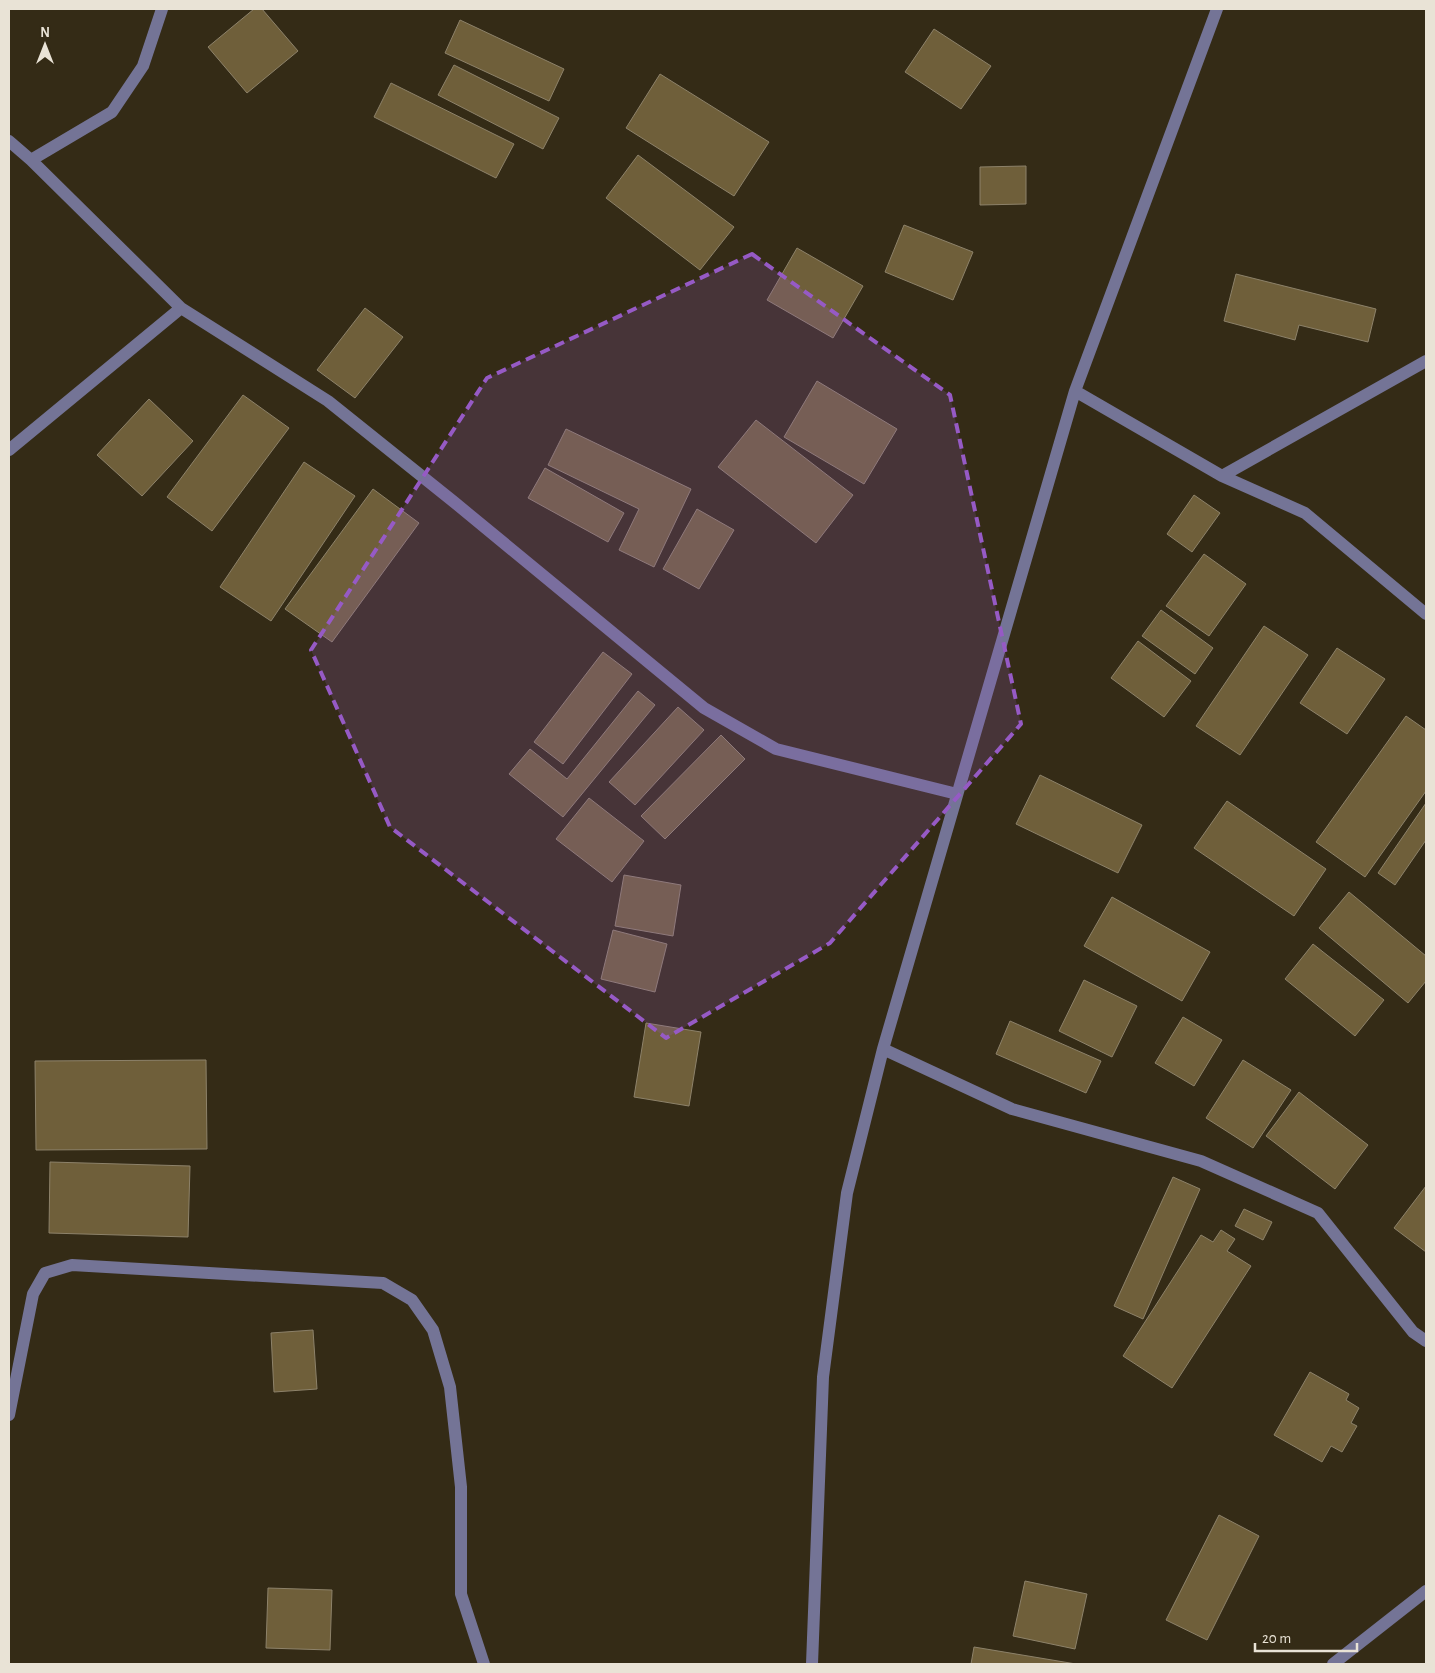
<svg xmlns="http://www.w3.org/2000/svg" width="1435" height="1673" font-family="'Alegreya Sans',sans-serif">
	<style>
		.building { fill: #6f5f3a; stroke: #8d826a }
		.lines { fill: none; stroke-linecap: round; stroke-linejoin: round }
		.minor { stroke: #747496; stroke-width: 12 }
		.marked { fill: #965ac5; fill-opacity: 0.2; stroke: #965ac5; stroke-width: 4; stroke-dasharray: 10 6; stroke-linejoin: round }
	</style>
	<rect width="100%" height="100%" fill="#342b16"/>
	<path class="building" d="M254 9H262L298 51 247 93 208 47Z
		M460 20 564 69 549 101 445 53Z
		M934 29 991 66 961 109 905 72Z
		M454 65 559 118 543 149 438 95Z
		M660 74 769 142 734 196 626 128Z
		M391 83 514 144 496 178 374 117Z
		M638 155 734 227 700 270 606 198Z
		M1026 166V204L980 205V167Z
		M904 225 973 252 953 300 885 272Z
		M797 248 863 286 833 338 767 300Z
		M1236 274 1376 309 1368 342 1299 325 1295 340 1224 321Z
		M365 308 403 337 355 398 317 370Z
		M817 381 897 429 864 484 784 437Z
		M243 395 289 428 212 531 167 497Z
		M149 399 193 441 142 496 97 455Z
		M756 420 853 495 816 543 718 467Z
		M566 429 691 489 654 567 619 550 639 509 548 465Z
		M304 462 355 496 271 621 220 587Z
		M545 468 624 513 608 542 528 498Z
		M373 489 419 523 332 642 285 609Z
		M1194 495 1220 513 1192 552 1167 534Z
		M697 509 734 530 699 589 663 569Z
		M1204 554 1246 584 1209 636 1166 606Z
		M1161 610 1213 648 1195 674 1142 636Z
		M1264 626 1308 655 1240 755 1196 726Z
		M1138 641 1191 681 1164 717 1111 678Z
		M1337 648 1385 679 1347 734 1300 703Z
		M603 652 632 674 563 764 534 742Z
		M638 691 655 705 563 817 509 774 530 749 567 779Z
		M678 707 704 730 635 805 609 782Z
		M1406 716 1426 730V791L1365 877 1316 842Z
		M721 735 745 759 665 839 641 816Z
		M1040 775 1142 825 1118 873 1016 824Z
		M589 798 644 841 612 882 556 839Z
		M1227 801 1326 869 1294 916 1194 848Z
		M1426 803V840L1395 885 1378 873Z
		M624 875 681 885 673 936 615 926Z
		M1349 892 1426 956V981L1408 1003 1319 928Z
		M1112 897 1210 952 1182 1001 1084 946Z
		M613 930 667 944 655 992 601 979Z
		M1313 944 1384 1000 1355 1036 1285 979Z
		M1084 980 1137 1006 1112 1057 1059 1031Z
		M1183 1017 1222 1040 1194 1086 1155 1063Z
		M1010 1021 1101 1061 1086 1093 996 1054Z
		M646 1023 701 1032 689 1106 634 1097Z
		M206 1060 207 1149 36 1150 35 1061Z
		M1243 1060 1291 1090 1253 1148 1206 1118Z
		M1299 1092 1368 1145 1335 1189 1266 1136Z
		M50 1162 190 1166 188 1237 49 1233Z
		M1173 1177 1200 1189 1143 1319 1114 1306Z
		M1426 1186V1252L1394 1228Z
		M1244 1209 1272 1222 1263 1240 1235 1226Z
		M1221 1230 1235 1239 1227 1251 1251 1266 1172 1388 1123 1356 1201 1235 1213 1242Z
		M313 1330 317 1389 274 1392 271 1333Z
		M1310 1372 1349 1394 1346 1400 1359 1408 1351 1423 1357 1426 1342 1452 1331 1446 1322 1462 1274 1435Z
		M1219 1515 1259 1536 1207 1640 1166 1620Z
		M1025 1581 1087 1594 1075 1649 1013 1636Z
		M268 1588 332 1590 330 1650 266 1648Z
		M974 1647 1076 1664H971Z"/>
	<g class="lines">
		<path class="minor" d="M9 141 31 160 181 308 328 401 454 502 704 708 776 749 957 794
			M31 160 112 112 143 66 162 9
			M1075 391 1222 476 1305 513 1426 614
			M9 450 181 308
			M1222 476 1426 361
			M883 1049 1012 1109 1201 1161 1318 1213 1413 1332 1426 1341
			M9 1415 33 1294 45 1273 72 1265 383 1283 412 1300 433 1330 450 1387 461 1487V1594L484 1664
			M812 1664 823 1377 847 1193 883 1049 1075 391 1217 9
			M1333 1664 1426 1591"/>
	</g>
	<path class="marked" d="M752 254 950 395 1021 724 830 943 666 1038 390 827 311 650 487 378Z"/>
	<rect width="1435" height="1673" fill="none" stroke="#e9e3d6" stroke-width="20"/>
	<g transform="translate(45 45)" stroke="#342b16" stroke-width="4" paint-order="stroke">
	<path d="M0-4L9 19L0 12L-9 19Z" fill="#e9e3d6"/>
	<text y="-8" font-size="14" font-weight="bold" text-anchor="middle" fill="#e9e3d6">N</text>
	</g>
	<path d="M1255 1643v8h102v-8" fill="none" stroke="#e9e3d6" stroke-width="2.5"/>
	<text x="1262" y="1643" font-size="15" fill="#e9e3d6" stroke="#342b16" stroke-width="4" paint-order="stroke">20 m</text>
</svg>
